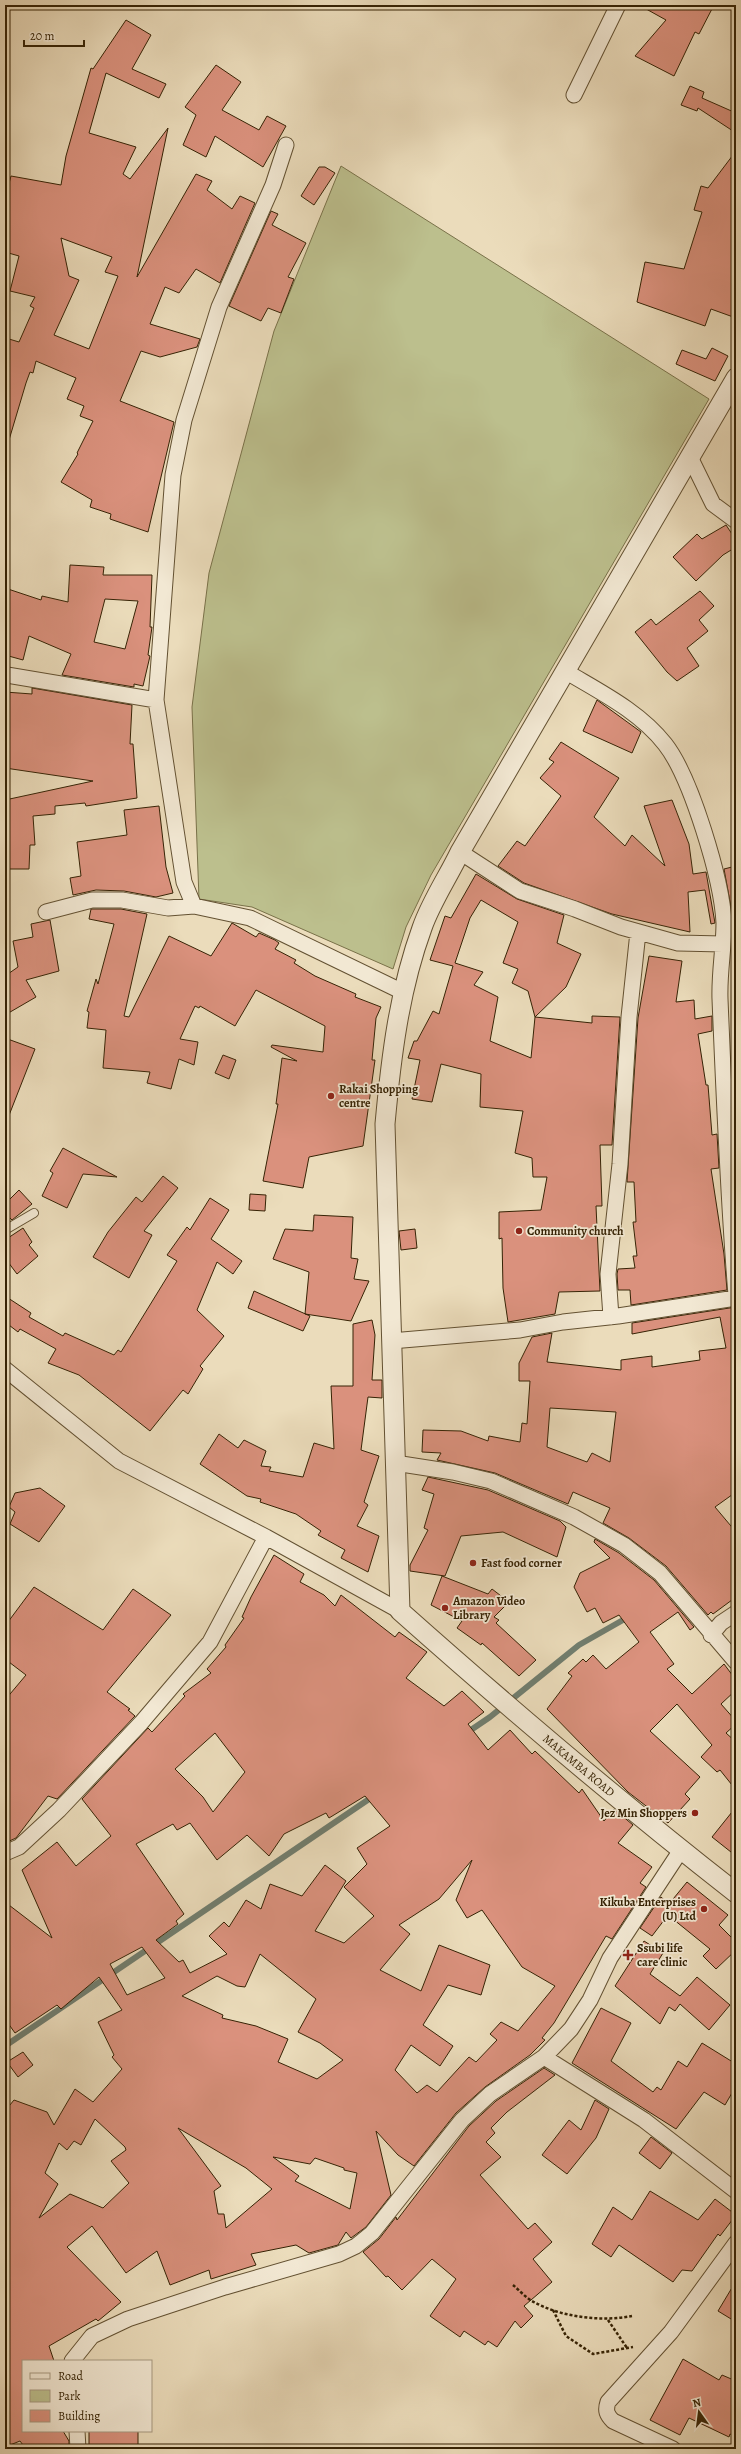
<svg xmlns="http://www.w3.org/2000/svg" width="741" height="2454" font-family="Alegreya,serif">
	<style>
		.green { fill: #bcbf8d; stroke: #797149 }
		.lines { fill: none; stroke-linecap: round; stroke-linejoin: round }
		.stream { stroke: #717e6f; stroke-width: 6 }
		.building { fill: #da917d; stroke: #362305; fill-rule: evenodd }
		.service-casing { stroke: #635132; stroke-width: 10 }
		.minor-casing { stroke: #635132; stroke-width: 17 }
		.tertiary-casing { stroke: #635132; stroke-width: 21 }
		.path { stroke: #362305; stroke-width: 2.5; stroke-dasharray: 3 2; stroke-linecap: butt }
		.service { stroke: #f2e8d3; stroke-width: 8 }
		.minor { stroke: #f2e8d3; stroke-width: 15 }
		.tertiary { stroke: #f2e8d3; stroke-width: 19 }
		.poi-dot { fill: #8f2418; stroke: #f2e8d3; stroke-width: 1.5 }
		.labels { text-anchor: middle; dominant-baseline: central; stroke-width: 3.5; stroke-linejoin: round; paint-order: stroke }
		.poi-label { font-size: 12px; font-weight: bold; fill: #362305; stroke: #f2e8d3; text-anchor: start }
		.street-label { font-size: 12px; fill: #362305; stroke: #f2e8d3 }
	</style>
	<rect width="100%" height="100%" fill="#ebdcbb"/>
	<filter id="stains"><feTurbulence type="fractalNoise" baseFrequency=".005" numOctaves="4"/><feColorMatrix values="0 0 0 0 .2 0 0 0 0 .09 0 0 0 0 .02 0 0 0 .5 -.17"/></filter>
	<radialGradient id="worn" r=".72"><stop offset=".6" stop-color="#630" stop-opacity="0"/><stop offset="1" stop-color="#630" stop-opacity=".3"/></radialGradient>
	<path class="green" d="M341 166 709 399 431 875 406 927 393 969 252 907 199 899 192 707 209 573 274 331Z"/>
	<g class="lines">
		<path class="stream" d="M465 1734 490 1717 579 1645 630 1616
			M5 2046 375 1795"/>
	</g>
	<path class="building" d="M639 5H714L699 34 695 32 674 76 635 56 666 20Z
		M126 20 151 35 132 69 166 84 159 98 106 73 89 133 136 147 123 174 130 179 168 128 137 277 196 174 212 181 207 190 232 209 240 196 255 203 220 283 196 269 179 293 165 287 150 324 200 339 197 347 160 357 141 351 120 401 174 422 148 532 110 519 111 514 90 507 92 500 61 482 78 454 77 453 93 421 80 416 84 406 67 399 76 378 36 361 33 373 30 372 26 383 9 440 5 439V352L9 339 19 342 34 308 30 306 35 297 10 291 19 256 5 252V199L11 176 61 185 66 156 91 68 93 69ZM61 238 112 257 105 272 118 276 89 349 54 335 79 280 69 276Z
		M216 65 241 82 222 110 259 130 267 116 286 126 263 167 215 136 206 157 183 145 196 115 185 107Z
		M690 86 704 92 702 98 736 113V133L698 108 697 111 681 105Z
		M736 151V318L711 309 705 326 637 302 645 262 684 269 702 212 694 210 701 186 708 188Z
		M319 167H325L335 173 314 205 301 196Z
		M271 211 278 214 272 225 306 243 288 277 294 279 281 313 268 308 261 321 229 306Z
		M712 348 728 356 715 381 676 364 682 350 706 359Z
		M726 525 736 540V547L723 555 696 581 673 557 697 534 702 539Z
		M70 565 104 567 103 575H152L150 627H152L148 655 150 656 143 686 134 684V687L62 675 71 654 29 636 23 660 5 655V588L41 600 42 596 68 602ZM105 599 138 601 125 649 94 642Z
		M700 591 714 606 699 620 708 631 687 648 699 666 677 681 667 672 635 632 651 619 656 625Z
		M32 688 132 705 130 744H133L137 798 86 806 85 803 55 806V814L33 816 35 845H30L29 869H5V800L93 781 5 768V692L32 694Z
		M597 700 641 732 632 753 583 731Z
		M561 742 619 778 594 817 625 846 632 835 665 866 644 806 672 800 689 844 693 874 706 872 715 923 711 924 705 890 688 892 690 932 612 914 524 883 498 866 517 841 525 846 561 796 540 778 554 762 549 759Z
		M159 806 166 867 173 893 156 897 124 891 96 890 73 895 70 878 81 876 77 842 127 835 124 810Z
		M736 866V917L733 918 724 869Z
		M476 874 517 899 564 915 557 943 581 954 566 987 535 1017 592 1023V1016L620 1017 612 1145H600L602 1206H596L600 1291 559 1292 555 1314 508 1322 503 1288 502 1238 499 1239V1212L541 1210 547 1177H533L532 1158 515 1153 523 1111 480 1107 481 1074 441 1064 432 1102 412 1099 420 1060 408 1058 414 1041H417L433 1011 439 1014 453 966 430 960 445 916 451 918ZM481 900 518 922 503 963 518 969 512 983 528 991 535 1017 531 1058 490 1041 498 997 474 985 483 972 455 963 470 918Z
		M91 909H121L147 914 124 1016 129 1017 169 936 211 956 232 923 256 937 259 933 275 940 279 943 275 949 296 960 294 963 315 976 356 994 355 997 381 1007 376 1018 372 1060H375L363 1146 309 1157 303 1188 263 1181 278 1104H276L282 1058 297 1061 271 1047 272 1045 323 1052 325 1026 256 990 235 1026 200 1006 199 1008 195 1006 180 1039 198 1042 194 1065 179 1059 171 1089 147 1083 150 1072 103 1068 106 1030 87 1028 89 1012 87 1011 96 979 98 984 114 924 89 919Z
		M50 920 59 971 26 980 36 997 5 1015V976L18 967 13 941 33 937 31 924Z
		M649 956 682 961 676 1002 694 1000 695 1019 712 1016V1031L698 1034 706 1085H708L712 1135 717 1134 719 1168 711 1169 724 1254 727 1290 631 1305 630 1290H618L617 1274 618 1269 635 1268 633 1256H637L633 1222H636L634 1182H627L638 1018Z
		M5 1038 35 1049 6 1123H5Z
		M223 1055 236 1060 229 1079 215 1073Z
		M63 1148 117 1177 83 1174 67 1208 42 1196 53 1173 50 1171Z
		M163 1176 178 1188 144 1231 152 1235 129 1278 93 1257 108 1232 136 1197 142 1202Z
		M19 1190 32 1204 12 1220 5 1213V1204Z
		M250 1194 266 1195 265 1211 249 1210Z
		M210 1198 229 1210 211 1239 242 1261 233 1274 217 1262 197 1310 224 1336 200 1366 203 1369 188 1394 183 1390 150 1431 79 1375 48 1363 56 1349 20 1329 18 1332 5 1322V1296L31 1313 29 1317 63 1336 65 1333 114 1355 118 1350 121 1352 177 1261 167 1255 187 1227 190 1230Z
		M314 1215 353 1217 351 1258 358 1259 354 1279 369 1281 351 1321 305 1314 309 1272 273 1259 285 1229 313 1231Z
		M23 1228 32 1242 29 1245 38 1256 17 1274 5 1258V1240Z
		M415 1229 417 1248 401 1250 399 1231Z
		M254 1291 310 1316 303 1331 248 1308Z
		M736 1307V1492L715 1507 736 1532V1597L713 1614 711 1612 708 1615 666 1566 629 1538 603 1523 610 1508 573 1492 568 1504 495 1473 437 1460 441 1453 422 1452 423 1430 461 1431 488 1441 489 1436 520 1442 522 1423 527 1424 530 1381H519V1363L532 1337 552 1333 547 1362 621 1370V1360L652 1356V1367L700 1360 699 1351 726 1348 720 1317 632 1334V1323ZM550 1408 616 1412 610 1462 592 1453 587 1462 547 1447Z
		M372 1320 375 1335 372 1380H382V1398L368 1397 361 1450 379 1456 364 1502 368 1505 357 1526 379 1536 368 1572 341 1558 345 1550 318 1535 321 1531 296 1514 260 1502 261 1499 247 1496 200 1464 219 1434 238 1448 244 1440 266 1451 261 1466 271 1467 269 1471 303 1477 314 1443 334 1449 331 1386H353V1324Z
		M428 1477 488 1490 560 1521 566 1527 557 1557 503 1532 461 1536 445 1576 410 1571V1565L428 1530 424 1528 434 1494 422 1490Z
		M40 1488 65 1506 39 1542 10 1524 15 1512 9 1507 15 1493Z
		M595 1539 619 1553 654 1580 694 1627 690 1630 678 1612 650 1632 674 1664 667 1669 692 1694 724 1664 736 1680V1690L721 1704 736 1721V1724L726 1733 736 1742V1790L720 1770 717 1772 701 1757 712 1745 677 1704 650 1731 700 1777 685 1794 690 1799 668 1823 628 1792 547 1709 572 1676 568 1673 583 1659 586 1662 593 1655 606 1669 639 1642 619 1615 603 1623 595 1608 587 1612 574 1587 580 1573 610 1558 594 1542Z
		M274 1555 304 1574 300 1582 324 1595 335 1606 341 1595 395 1637 399 1632 427 1652 406 1678 444 1706 462 1691 484 1712 468 1724 488 1750 510 1730 532 1754 535 1751 579 1793 582 1789 604 1821 614 1809 633 1825 618 1843 652 1867 640 1883 646 1887 612 1939 606 1936 554 2023 542 2038 545 2040 530 2055 485 2087 456 2113 414 2166 398 2155 376 2131 391 2195 366 2227 351 2238 346 2232 338 2245 309 2253 296 2245 251 2254 256 2265 211 2279 209 2270 170 2285 157 2251 126 2273 92 2226 67 2247 121 2302 98 2321 96 2319 49 2346 54 2361H23V2431H63L69 2441V2449H26L20 2441 5 2447V2111L14 2100 47 2112 54 2125 75 2089 93 2102 122 2069 112 2057 114 2055 98 2022 122 2010 99 1977 61 2009 57 2005 15 2033 5 2019V1902L52 1938 22 1870 57 1842 76 1866 111 1836 82 1799 148 1728 152 1732 185 1696 183 1694 211 1673 207 1669 226 1647 225 1645 244 1618 242 1617 251 1597ZM215 1733 245 1772 213 1812 203 1797 175 1769ZM365 1796 390 1826 357 1848 367 1864 344 1887 374 1916 344 1943 315 1931 346 1881 325 1865 302 1896 270 1884 261 1909 246 1900 229 1927 224 1922 209 1936 227 1954 190 1973 183 1960 179 1962 156 1940 178 1924 176 1921 184 1914 136 1844 173 1824 177 1830 190 1823 217 1860 247 1835 269 1856 284 1834 326 1813 329 1818ZM472 1860 456 1900 467 1918 482 1910 522 1967 555 1986 518 2031 501 2022 490 2034 497 2040 476 2062 469 2057 437 2092 427 2085 417 2093 395 2070 411 2045 440 2066 453 2046 423 2025 448 1985 481 1995 490 1965 439 1945 421 1991 380 1970 410 1934 399 1925 439 1899ZM142 1947 165 1978 127 1995 110 1964ZM260 1954 316 1999 298 2032 320 2043 343 2060 317 2079 278 2062 288 2039 256 2026 222 2018 223 2015 182 1996 217 1976 237 1986 245 1987ZM95 2119 125 2147 126 2150 111 2161 129 2183 103 2208 70 2194 39 2218 58 2184 45 2173 59 2143 67 2150 74 2141 81 2145ZM178 2128 246 2168 272 2189 226 2228 224 2214H218L214 2191 221 2186ZM273 2157 310 2164 315 2158 344 2168V2170L357 2173 350 2209 295 2181 299 2176Z
		M442 1576 488 1594 492 1589 509 1602 494 1617 499 1620 496 1623 536 1660 519 1676 482 1643 481 1645 457 1628 462 1621 431 1605Z
		M34 1587 103 1630 133 1589 171 1615 107 1692 130 1709 128 1710 135 1716 57 1799 48 1796 16 1838 5 1843V1700L26 1675 5 1659V1626Z
		M736 1807V1856L712 1837Z
		M687 1882 728 1915 719 1925 736 1942V1950L716 1969 703 1956 710 1949 668 1915 652 1936 640 1928 661 1897 669 1904Z
		M644 1941 663 1953 650 1974 680 1996 697 1977 730 2005 709 2030 680 2004 675 2011 669 2007 660 2024 615 1986Z
		M601 2008 631 2023 611 2061 653 2092 657 2087 661 2090 678 2061 687 2067 702 2043 736 2064V2086L725 2105 704 2092 676 2129 572 2063Z
		M23 2052 33 2065 18 2077 7 2062Z
		M544 2068 555 2075 507 2112 491 2128 495 2133 486 2142 501 2157 480 2175 528 2229 535 2223 552 2242 533 2259 552 2282 524 2306 533 2316 521 2328 515 2321 497 2347 488 2341 485 2345 464 2331 460 2337 430 2316 456 2279 432 2259 402 2290 388 2276 386 2277 363 2252 379 2239 396 2217 397 2220 469 2126 496 2101Z
		M595 2100 609 2109 596 2138 567 2174 542 2155 569 2120 581 2130Z
		M651 2137 672 2153 660 2169 639 2153Z
		M650 2191 698 2220 715 2199 736 2215 720 2236 718 2234 692 2271 682 2270 673 2282 619 2245 611 2257 592 2244 613 2207 632 2220Z
		M736 2281V2322L718 2311Z
		M683 2359 719 2380 722 2375 736 2381V2437L730 2434 729 2437 689 2418 680 2435 650 2420Z
		M89 2431H138V2449H89Z"/>
	<g class="lines">
		<g class="service-casing">
			<path id="service" d="M5 1230 34 1213"/>
		</g>
		<g class="minor-casing">
			<path id="minor" d="M574 95 618 5
				M286 145 273 185 219 307 184 420 173 475 156 700 184 882 194 906 250 918 403 992
				M690 457 713 504 736 521
				M565 671C600 692 639 711 665 744 691 777 722 880 724 923 724 948 719 973 720 999 724 1097 728 1196 736 1295
				M7 675 156 700
				M460 852 520 891 575 909 621 927 678 943 723 944
				M46 912 92 900H122L168 908 194 906
				M611 1317 608 1274 620 1164 629 1017 638 932
				M391 1341 520 1330 563 1322 618 1316 736 1298
				M5 1369 119 1461 266 1537 400 1611
				M395 1463 453 1472 491 1481 574 1517 624 1545 660 1573 736 1662
				M711 1635 721 1623 736 1613
				M5 1853 19 1847 59 1810 141 1723 210 1642 266 1537
				M544 2057 644 2120 736 2191
				M72 2361 92 2336 128 2319 225 2287 339 2254 356 2246 372 2233 462 2120 490 2094 544 2057 571 2029 590 2000 610 1958 681 1850
				M77 2431 78 2449
				M673 2449 613 2421C607 2415 605 2411 608 2402L671 2332 736 2243"/>
		</g>
		<g class="tertiary-casing">
			<g id="tertiary">
				<path id="s1" d="M736 378 460 852C448 877 431 902 422 928 399 991 391 1058 385 1124L400 1611C509 1708 621 1803 736 1893"/>
			</g>
		</g>
		<path class="path" d="M513 2285C519 2290 525 2297 532 2301 560 2317 600 2322 632 2316
			M553 2310 566 2336 593 2354 633 2347
			M608 2320 627 2348"/>
		<use href="#service" class="service"/>
		<use href="#minor" class="minor"/>
		<use href="#tertiary" class="tertiary"/>
	</g>
	<g class="poi-dot">
		<circle cx="331" cy="1096" r="4"/>
		<circle cx="519" cy="1231" r="4"/>
		<circle cx="473" cy="1563" r="4"/>
		<circle cx="445" cy="1608" r="4"/>
		<circle cx="695" cy="1813" r="4"/>
		<circle cx="704" cy="1909" r="4"/>
		<path d="M626 1949h4v4h4v4h-4v4h-4v-4h-4v-4h4z"/>
	</g>
	<g class="labels">
		<g class="poi-label">
			<text x="339" y="1089">Rakai Shopping<tspan x="339" dy="14">centre</tspan></text>
			<text x="527" y="1231">Community church</text>
			<text x="481" y="1563">Fast food corner</text>
			<text x="453" y="1601">Amazon Video<tspan x="453" dy="14">Library</tspan></text>
			<text x="687" y="1813" text-anchor="end">Jez Min Shoppers</text>
			<text x="696" y="1902" text-anchor="end">Kikuba Enterprises<tspan x="696" dy="14">(U) Ltd</tspan></text>
			<text x="637" y="1948">Ssubi life<tspan x="637" dy="14">care clinic</tspan></text>
		</g>
		<g class="street-label">
			<text stroke="none"><textPath href="#s1" startOffset="1557">MAKAMBA ROAD</textPath></text>
		</g>
	</g>
	<rect width="741" height="2454" fill="none" stroke="#ebdcbb" stroke-width="20"/>
	<rect x="6" y="6" width="729" height="2442" fill="none" stroke="#362305" stroke-width="2"/>
	<rect x="10" y="10" width="721" height="2434" fill="none" stroke="#362305"/>
	<rect x="22" y="2360" width="130" height="72" fill="#f2e8d3" stroke="#a79981"/>
	<rect x="30" y="2373" width="20" height="6" fill="#f2e8d3" stroke="#a79981"/>
	<text x="58" y="2380" font-size="12" fill="#362305">Road</text>
	<rect x="30" y="2390" width="20" height="12" fill="#bcbf8d" stroke="#a79981"/>
	<text x="58" y="2400" font-size="12" fill="#362305">Park</text>
	<rect x="30" y="2410" width="20" height="12" fill="#da917d" stroke="#a79981"/>
	<text x="58" y="2420" font-size="12" fill="#362305">Building</text>
	<g transform="translate(699 2412) rotate(346)" stroke="#f2e8d3" stroke-width="3" paint-order="stroke">
	<path d="M0-3L7 15L0 10L-7 15Z" fill="#362305"/>
	<text y="-6" font-size="11" font-weight="bold" text-anchor="middle" fill="#362305">N</text>
	</g>
	<path d="M24 40v6h60v-6" fill="none" stroke="#362305" stroke-width="2"/>
	<text x="30" y="40" font-size="12" fill="#362305" stroke="#f2e8d3" stroke-width="3" paint-order="stroke">20 m</text>
	<rect width="100%" height="100%" filter="url(#stains)"/>
	<rect width="100%" height="100%" fill="url(#worn)"/>
</svg>
